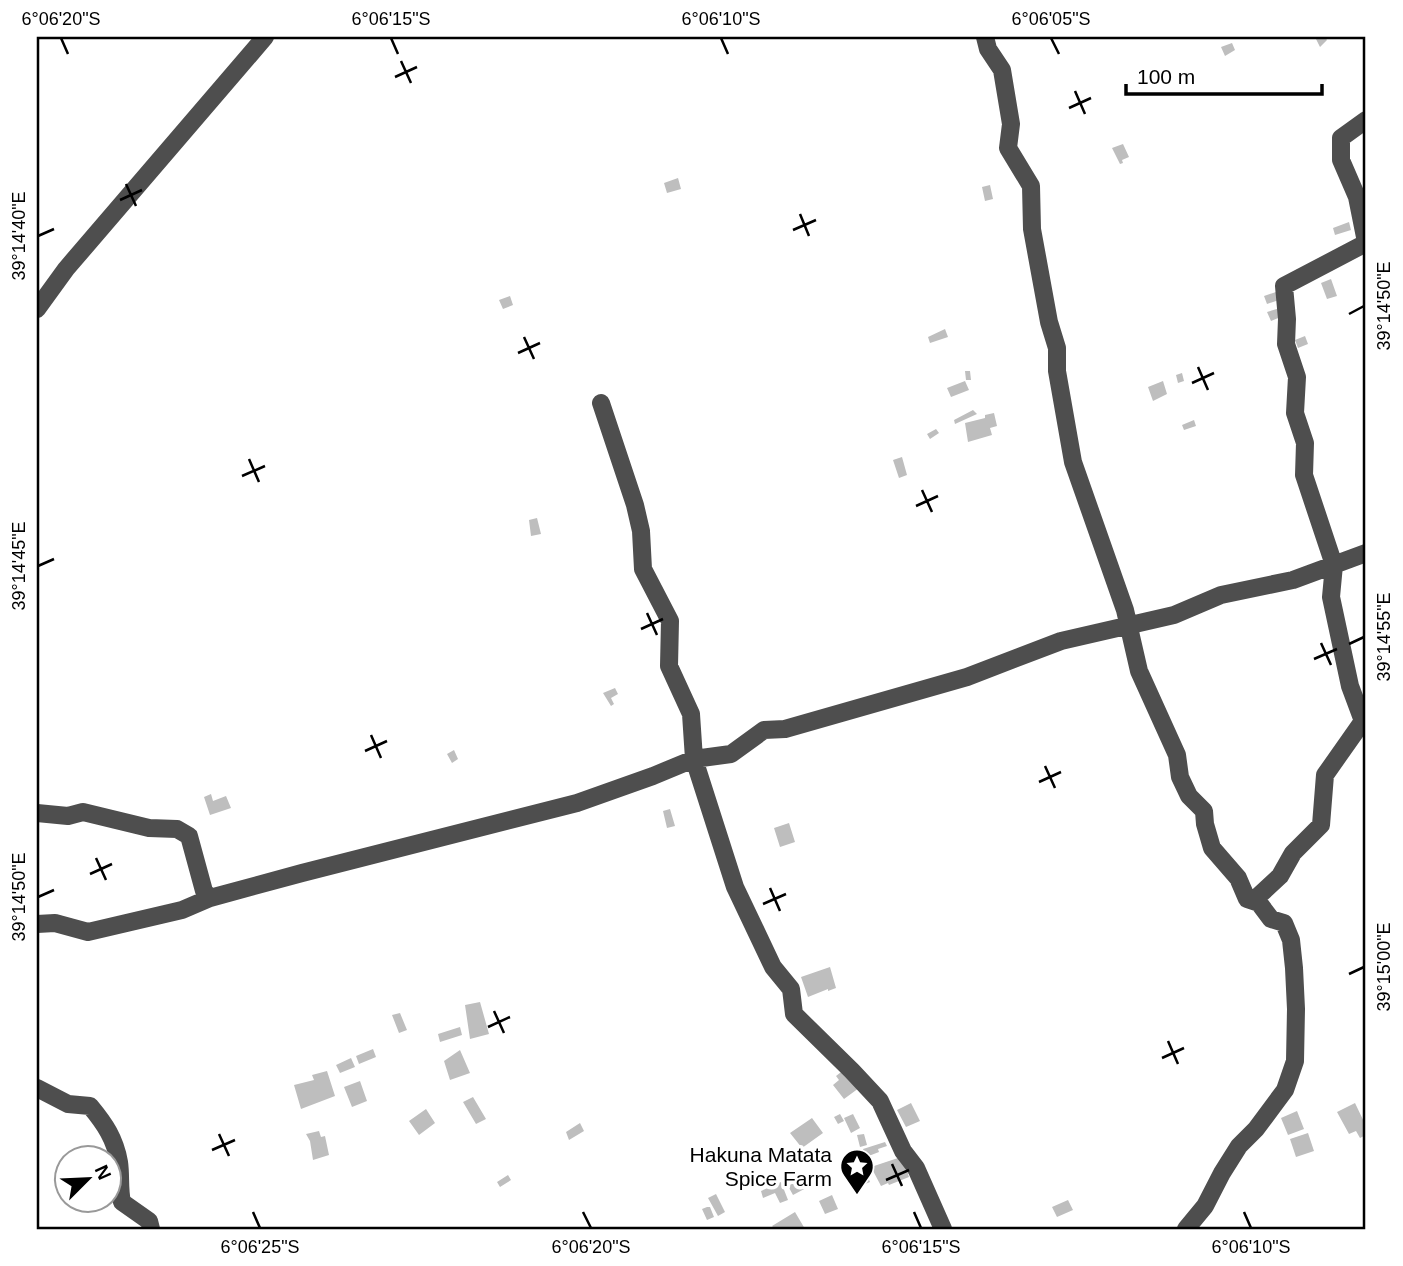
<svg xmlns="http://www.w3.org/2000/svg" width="1403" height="1266" font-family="Arial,sans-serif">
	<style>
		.building { fill: #bebebe }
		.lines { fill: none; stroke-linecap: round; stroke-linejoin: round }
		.minor { stroke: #4e4e4e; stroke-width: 18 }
		.ticks { fill: none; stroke: #000; stroke-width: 2.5 }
		.labels { text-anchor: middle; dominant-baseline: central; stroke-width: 7; stroke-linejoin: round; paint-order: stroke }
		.poi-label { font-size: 21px; fill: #000; stroke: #fff; text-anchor: end }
		.neatline { fill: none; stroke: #000; stroke-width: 2.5 }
		.ticks-label { font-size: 18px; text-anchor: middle; fill: #000 }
	</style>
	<rect width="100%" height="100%" fill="#fff"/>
	<path class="building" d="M1315 37H1325L1327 40 1320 47Z
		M1232 43 1235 50 1225 56 1221 47Z
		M1123 144 1129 157 1122 160 1123 163 1120 164 1112 148Z
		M678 178 681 189 667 193 664 183Z
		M990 185 993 199 985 201 982 187Z
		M1349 222 1351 230 1335 235 1333 228Z
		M1331 279 1337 296 1327 299 1321 283Z
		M1276 292 1279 300 1267 304 1264 296Z
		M510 296 513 305 503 309 499 300Z
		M1280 308 1283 316 1271 321 1267 312Z
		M945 329 948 337 930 343 928 337Z
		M1305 336 1308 344 1298 348 1295 340Z
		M965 371H970L971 380H966Z
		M1182 373 1184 381 1178 383 1176 375Z
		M965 381 969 390 951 397 947 388Z
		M1163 381 1167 394 1153 401 1148 387Z
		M973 410 977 414 955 424 954 420Z
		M994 413 997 426 990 428 992 435 968 442 965 423 985 418V415Z
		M1194 420 1196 426 1184 430 1182 425Z
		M936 429 939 433 930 439 927 434Z
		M902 457 907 475 899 478 893 460Z
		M537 518 541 534 531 536 529 520Z
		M615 688 618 694 611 698 614 704 611 706 603 693Z
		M454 750 458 759 452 763 447 754Z
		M211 794 213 801 226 796 231 808 210 815 204 797Z
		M670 809 675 826 667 828 663 811Z
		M789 823 795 842 780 847 774 828Z
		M830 967 836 988 828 991V989L808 997 801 977Z
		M480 1002 489 1034 470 1039 465 1005Z
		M400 1013 407 1030 399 1033 392 1015Z
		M460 1027 462 1035 440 1042 438 1034Z
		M373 1049 376 1057 359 1064 356 1056Z
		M460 1050 470 1073 450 1080 444 1061Z
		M351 1058 355 1067 340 1073 336 1065Z
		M845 1069 859 1088 844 1099 833 1085 839 1080 836 1076Z
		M327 1071 335 1096 301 1109 294 1085 314 1080 312 1075Z
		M360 1081 367 1101 352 1107 344 1087Z
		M473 1097 486 1119 476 1124 463 1102Z
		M911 1103 920 1121 906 1127 897 1110Z
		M1355 1103 1366 1126V1135L1360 1138 1356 1131 1349 1134 1337 1112Z
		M426 1109 435 1123 419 1135 409 1121Z
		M1297 1111 1304 1129 1288 1135 1281 1118Z
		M840 1114 844 1121 838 1124 834 1117Z
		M853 1114 860 1128 851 1133 844 1118Z
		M812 1118 823 1133 802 1148 790 1133Z
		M580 1123 584 1131 569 1140 566 1132Z
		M319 1131 321 1137 325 1136 329 1155 313 1160 310 1141 306 1134Z
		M1308 1133 1314 1151 1296 1157 1290 1139Z
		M864 1134 867 1145 860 1147 857 1135Z
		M885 1142 887 1146 878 1149 879 1152 866 1157 863 1149Z
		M901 1157 910 1173 908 1174 909 1177 889 1185 888 1183 881 1186 871 1167Z
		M508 1175 511 1180 500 1187 497 1182Z
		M867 1175 870 1182 858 1187 855 1181Z
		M803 1178 808 1187 793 1195 788 1186Z
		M781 1182 788 1200 780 1203 775 1193 763 1198 761 1191Z
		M716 1194 725 1212 718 1216 708 1198Z
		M832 1195 838 1209 825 1214 819 1201Z
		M1068 1200 1073 1210 1057 1217 1052 1207Z
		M707 1207H710L714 1217 707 1220 702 1209Z
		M795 1212 805 1229H770L773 1227 772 1226Z"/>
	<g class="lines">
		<path class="minor" d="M985 37 988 49 1002 70 1011 124 1008 148 1031 186 1032 229 1049 322 1057 348V371L1073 462 1125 610 1139 671 1177 755 1180 777 1189 796 1204 811 1205 824 1212 848 1238 878 1247 899 1259 903 1271 919 1284 923 1291 940 1294 968 1296 1009 1295 1061 1285 1090 1256 1129 1239 1146 1222 1173 1205 1206 1186 1229
			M1366 120 1341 138V160L1357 197 1366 242
			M37 309 66 269 265 37
			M601 403 635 505 641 531 643 569 670 621 669 666 691 714 694 759 735 887 773 967 791 989 794 1014 852 1071 880 1101 903 1151 916 1168 943 1229
			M37 813 68 816 83 812 149 828 177 829 189 836 204 891 210 898
			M1253 901 1280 876 1293 853 1321 825 1325 775 1363 721 1350 686 1331 597 1334 565 1304 475 1305 443 1295 413 1297 377 1286 344 1287 319 1284 286 1366 243
			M37 924 55 923 88 932 182 910 210 898 302 873 577 803 653 776 694 759 731 754 764 730 785 729 967 677 1061 641 1174 615 1221 595 1293 580 1366 553
			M37 1088 68 1104 90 1106C105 1124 115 1139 119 1162 121 1175 119 1189 122 1202L149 1221 151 1229"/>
	</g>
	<path class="ticks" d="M61 38 68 54M391 38 398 54M721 38 728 54M1051 38 1059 54M401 61 411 83M395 77 417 67M1075 91 1085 114M1069 108 1091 98M126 184 136 206M120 200 142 190M800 214 809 236M793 230 816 220M38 236 54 229M1349 314 1364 306M524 337 534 359M518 353 540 343M1198 367 1208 390M1192 383 1214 373M249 459 259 482M242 476 265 466M922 490 932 512M916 506 938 496M38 566 54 559M647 613 657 635M641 629 663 619M1321 643 1331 665M1349 644 1364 637M1314 659 1337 649M371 735 381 758M365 751 387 741M1045 766 1055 788M1039 782 1061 772M96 858 106 880M90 874 112 864M770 888 780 911M38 897 54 890M763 904 786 894M1349 974 1364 967M494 1011 504 1033M488 1027 510 1017M1168 1041 1178 1064M1162 1058 1184 1048M219 1134 229 1156M212 1150 235 1140M892 1164 902 1186M886 1180 909 1170M253 1212 260 1228M583 1212 591 1228M914 1212 921 1228M1244 1212 1251 1228"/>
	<defs>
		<g id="sight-pin" transform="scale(1.75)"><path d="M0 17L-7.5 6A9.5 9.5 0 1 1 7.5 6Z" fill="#000" stroke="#fff"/><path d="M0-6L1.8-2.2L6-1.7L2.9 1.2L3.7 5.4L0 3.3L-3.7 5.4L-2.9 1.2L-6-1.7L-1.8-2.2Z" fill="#fff"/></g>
	</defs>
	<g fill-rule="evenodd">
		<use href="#sight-pin" x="857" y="1166"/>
	</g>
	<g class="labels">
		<g class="poi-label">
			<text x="832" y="1154">Hakuna Matata<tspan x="832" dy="24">Spice Farm</tspan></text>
		</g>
	</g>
	<rect width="1403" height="1266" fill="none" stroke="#ffffff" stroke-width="77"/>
	<g transform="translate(88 1179) rotate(66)"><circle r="33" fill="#ffffff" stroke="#999999" stroke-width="2"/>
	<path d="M0-5L12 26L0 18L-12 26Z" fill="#000000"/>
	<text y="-10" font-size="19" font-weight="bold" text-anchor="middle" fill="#000000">N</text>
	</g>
	<path d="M1126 84v10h196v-10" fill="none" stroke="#000000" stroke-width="3.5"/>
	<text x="1137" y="84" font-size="21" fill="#000000" stroke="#ffffff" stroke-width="5" paint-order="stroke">100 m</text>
	<rect x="38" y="38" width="1326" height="1190" class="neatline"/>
	<g class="ticks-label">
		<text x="61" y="25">6°06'20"S</text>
		<text x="391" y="25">6°06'15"S</text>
		<text x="721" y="25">6°06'10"S</text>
		<text x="1051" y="25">6°06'05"S</text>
		<text transform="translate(19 236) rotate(-90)" y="6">39°14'40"E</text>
		<text transform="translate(1384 306) rotate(-90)" y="6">39°14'50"E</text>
		<text transform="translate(19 566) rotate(-90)" y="6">39°14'45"E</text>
		<text transform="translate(1384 637) rotate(-90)" y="6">39°14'55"E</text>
		<text transform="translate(19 897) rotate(-90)" y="6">39°14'50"E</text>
		<text transform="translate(1384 967) rotate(-90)" y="6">39°15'00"E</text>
		<text x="260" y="1253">6°06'25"S</text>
		<text x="591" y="1253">6°06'20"S</text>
		<text x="921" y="1253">6°06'15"S</text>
		<text x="1251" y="1253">6°06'10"S</text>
	</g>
</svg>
